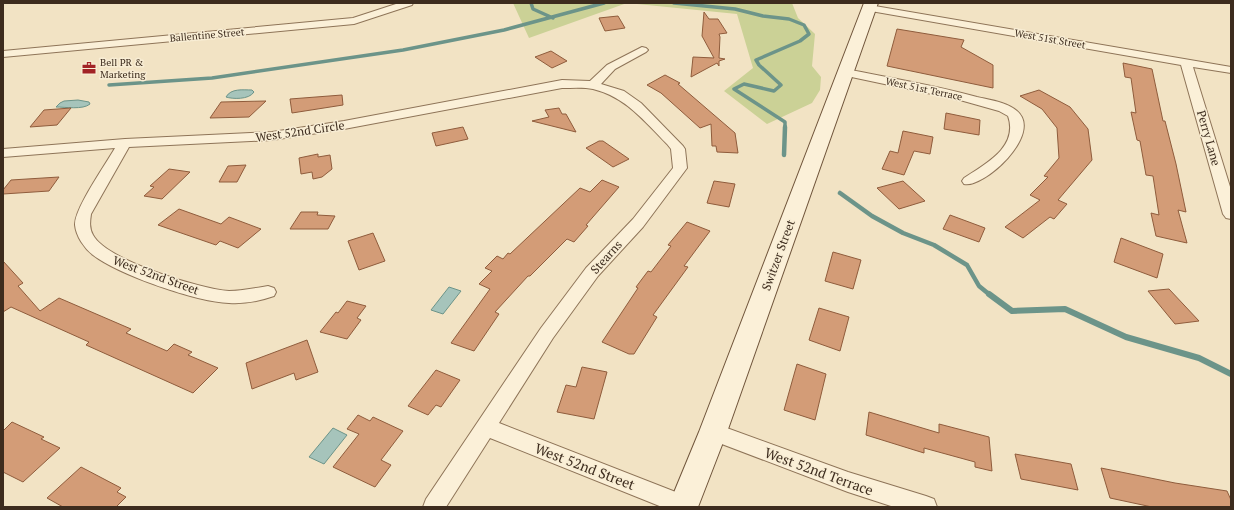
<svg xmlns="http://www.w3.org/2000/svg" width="1234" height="510" font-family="'PT Serif',serif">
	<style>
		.green { fill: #cbd196 }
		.water { fill: #a6c4bb; stroke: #6c9489 }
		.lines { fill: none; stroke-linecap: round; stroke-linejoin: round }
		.stream-far2 { stroke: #6c9489; stroke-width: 3.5 }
		.stream-far1 { stroke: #6c9489; stroke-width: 4.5 }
		.stream { stroke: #6c9489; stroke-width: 6 }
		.building { fill: #d39c77; stroke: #8f5c3c }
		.street-casing { stroke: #8e7458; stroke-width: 2 }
		.secondary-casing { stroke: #70553b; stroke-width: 2 }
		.street { fill: #fbf0d8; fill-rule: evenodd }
		.secondary { fill: #fbf0d8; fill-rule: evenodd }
		.labels { text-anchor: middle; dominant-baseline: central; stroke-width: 3; stroke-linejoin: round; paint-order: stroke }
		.far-street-label { font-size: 10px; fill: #3d2c1e; stroke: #f8edd4 }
		.far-poi-label { font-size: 10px; fill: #3d2c1e; stroke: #f8edd4; text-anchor: start }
		.street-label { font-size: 12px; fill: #3d2c1e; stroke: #f8edd4 }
		.near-street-label { font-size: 14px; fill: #3d2c1e; stroke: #f8edd4 }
	</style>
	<rect width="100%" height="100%" fill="#f2e3c4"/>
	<path class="green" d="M513 3H792L798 18 815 34 812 66 821 77 820 90 812 103 767 124 724 91 753 68 737 14 627 3 529 38Z"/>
	<path class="water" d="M252 90 254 92C249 100 232 99 226 97 231 88 243 90 252 90Z
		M64 101 78 100 89 102 90 104C83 110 65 107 56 107L60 103Z
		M449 287 461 291 443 314 431 310Z
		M333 428 347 435 324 464 309 457Z"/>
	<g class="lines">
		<path class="stream-far2" d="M531 3 533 9 553 18
			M674 3 735 9 763 16 789 19 804 25 809 34 800 41 756 60 759 65 781 85 774 91 744 84 734 89 785 122V128
			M109 85 212 78 403 50 504 30 604 3"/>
		<path class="stream-far1" d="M784 155 785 127
			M840 193 872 216 903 233 934 245 967 265 979 286 990 295"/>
		<path class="stream" d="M989 294 1012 311 1065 309 1126 337 1199 358 1231 374"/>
	</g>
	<path class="building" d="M704 12 709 19H718L727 33 719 34 720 37 719 58 725 59 719 61V66L717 63 691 77 693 57 714 58 702 36Z
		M618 16 625 28 605 31 599 18Z
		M897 29 964 40 961 47 993 65V88L887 66Z
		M551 51 567 61 552 68 535 57Z
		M1123 63 1152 69 1163 121H1165L1176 164 1186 212 1178 210 1187 243 1156 236 1151 213 1159 215 1153 176 1146 175 1140 141 1137 140 1131 112 1136 113 1131 78 1125 77Z
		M665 75 680 83 678 84 735 133 738 153 717 152 716 146H712L711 124 700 128 661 93 647 85Z
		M1039 90 1070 107 1088 129 1092 160 1058 200 1067 204 1054 219 1050 217 1023 238 1005 227 1040 200 1030 195 1048 177 1044 176 1059 158 1057 128 1042 109 1020 96Z
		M342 95 343 105 292 113 290 99Z
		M266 101 249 117 210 118 221 102Z
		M71 108 57 125 30 127 44 110Z
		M559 108 562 114H566L576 132 532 121 549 117 545 110Z
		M946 113 980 120 979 135 944 129Z
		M463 127 468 139 436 146 432 133Z
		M903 131 933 137 930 154 914 151 904 175 882 169 890 151 898 153Z
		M599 141H603L629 159 613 167 586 148Z
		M318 154V157L330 155 332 169 322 177 313 179 312 172 301 174 299 158Z
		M246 165 237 182H219L228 166Z
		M169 169 190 172 162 199 144 196 154 187 150 186Z
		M59 177 49 191 3 194V190L11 180Z
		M602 180 619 187 586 225 588 226 574 242 567 239 530 276H528L495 312 499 314 474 351 451 343 490 289 479 284 492 271 485 268 497 256 503 259 508 253 510 254 580 188 590 192Z
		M714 181 735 184 729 207 707 203Z
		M903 181 925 201 899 209 877 188Z
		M179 209 221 224 229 217 261 229 238 248 220 241 216 245 158 225Z
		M301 212H318L317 215 335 216 328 229H290Z
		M950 215 985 228 979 242 943 229Z
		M687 222 710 231 684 266 688 267 653 315 657 317 634 354H629L602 342 638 288 636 287 648 271 651 272 671 246 668 245Z
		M373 233 385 261 359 270 348 241Z
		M1121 238 1163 254 1157 278 1114 262Z
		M833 252 861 260 853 289 825 281Z
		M3 261 23 283 18 286 40 311 59 298 131 329 126 333 167 351 174 344 192 352 188 355 218 368 193 393 86 345 89 342 11 307 3 312Z
		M1169 289 1199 321 1175 324 1148 291Z
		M347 301 366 306 357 318 361 320 347 339 320 332 336 312 338 313Z
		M819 308 849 317 840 351 809 340Z
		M307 340 318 372 296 380 294 373 252 389 246 363Z
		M797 364 826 374 815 420 784 410Z
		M582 367 607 372 594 419 557 412 566 385 576 387Z
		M436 370 460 380 441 407 436 405 428 415 408 406Z
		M869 412 939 433V424L989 437 992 471 975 467V462L924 448V453L866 435Z
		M358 415 370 421 373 417 403 431 381 460 391 465 375 487 333 467 359 434 347 429Z
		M12 422 44 437 41 439 60 448 23 482 3 472V431Z
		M1015 454 1071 464 1078 490 1021 479Z
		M81 467 121 488 117 492 126 497 116 507H63L47 498Z
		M1101 468 1175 483 1227 491 1231 500V507H1152L1110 498Z"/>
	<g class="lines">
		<g class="street-casing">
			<path id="street" d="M399 3H413L412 5 354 24 3 57V51L353 18Z
				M869 5 1231 67V73L1193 67 1231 190V219L1226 218 1223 214 1181 65 865 10 864 8 865 6Z
				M642 47 646 48 648 50 646 52 615 69 601 84 624 91 641 103 683 146 685 149 687 168 643 227 598 276 553 338 499 423 691 498 694 505 693 507H662L490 438 446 507H423L426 499 541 328 586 268 633 219 673 168 671 149 667 144C644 121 626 97 593 89 584 87 572 88 562 88L344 129 272 140 129 147 91 214C90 221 89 228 93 235 106 260 200 289 229 291 242 291 255 288 268 286L274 288 276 292 274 296C260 301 244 304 229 303 197 302 119 275 93 255 84 248 76 236 75 225 74 209 106 164 115 148L3 157V149L125 139 272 132 344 121 562 80 590 81 607 65Z
				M846 69C890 78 934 85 977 97 990 100 1007 102 1017 111 1044 134 983 189 964 184L962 181 964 178C985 164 1019 147 1008 116L999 111 960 100 842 75 840 73 842 71Z
				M713 423 848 472 926 496 934 499 937 507H894L848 492 706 438 703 432 706 426Z"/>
		</g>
		<g class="secondary-casing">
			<path id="secondary" d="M864 3H878L727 432 698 507H668L699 432Z"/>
		</g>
		<use href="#street" class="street"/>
		<use href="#secondary" class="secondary"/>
	</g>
	<defs>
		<g id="office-bare" transform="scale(1.08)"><path d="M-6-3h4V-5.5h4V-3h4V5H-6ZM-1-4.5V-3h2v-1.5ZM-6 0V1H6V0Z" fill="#a22326" stroke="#f8edd4" stroke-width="2.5" paint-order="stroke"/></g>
	</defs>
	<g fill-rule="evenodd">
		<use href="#office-bare" x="89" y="68"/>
	</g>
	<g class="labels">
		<g class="far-street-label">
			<text transform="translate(207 35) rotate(-5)">Ballentine Street</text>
			<text transform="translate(1050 39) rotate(10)">West 51st Street</text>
			<text transform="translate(924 89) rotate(12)">West 51st Terrace</text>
		</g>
		<g class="far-poi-label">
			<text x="100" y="62">Bell PR &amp;<tspan x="100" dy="12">Marketing</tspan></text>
		</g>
		<g class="street-label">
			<text transform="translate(300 131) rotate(-8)">West 52nd Circle</text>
			<text transform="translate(1209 138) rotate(74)">Perry Lane</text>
			<text transform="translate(778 255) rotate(-70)">Switzer Street</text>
			<text transform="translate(606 257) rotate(-48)">Stearns</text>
			<text transform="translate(156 275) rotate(20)">West 52nd Street</text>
		</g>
		<g class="near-street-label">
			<text transform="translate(585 466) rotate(21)">West 52nd Street</text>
			<text transform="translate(819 471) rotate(20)">West 52nd Terrace</text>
		</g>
	</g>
	<rect width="1234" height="510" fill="none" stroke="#3d2c1e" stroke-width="8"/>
</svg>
